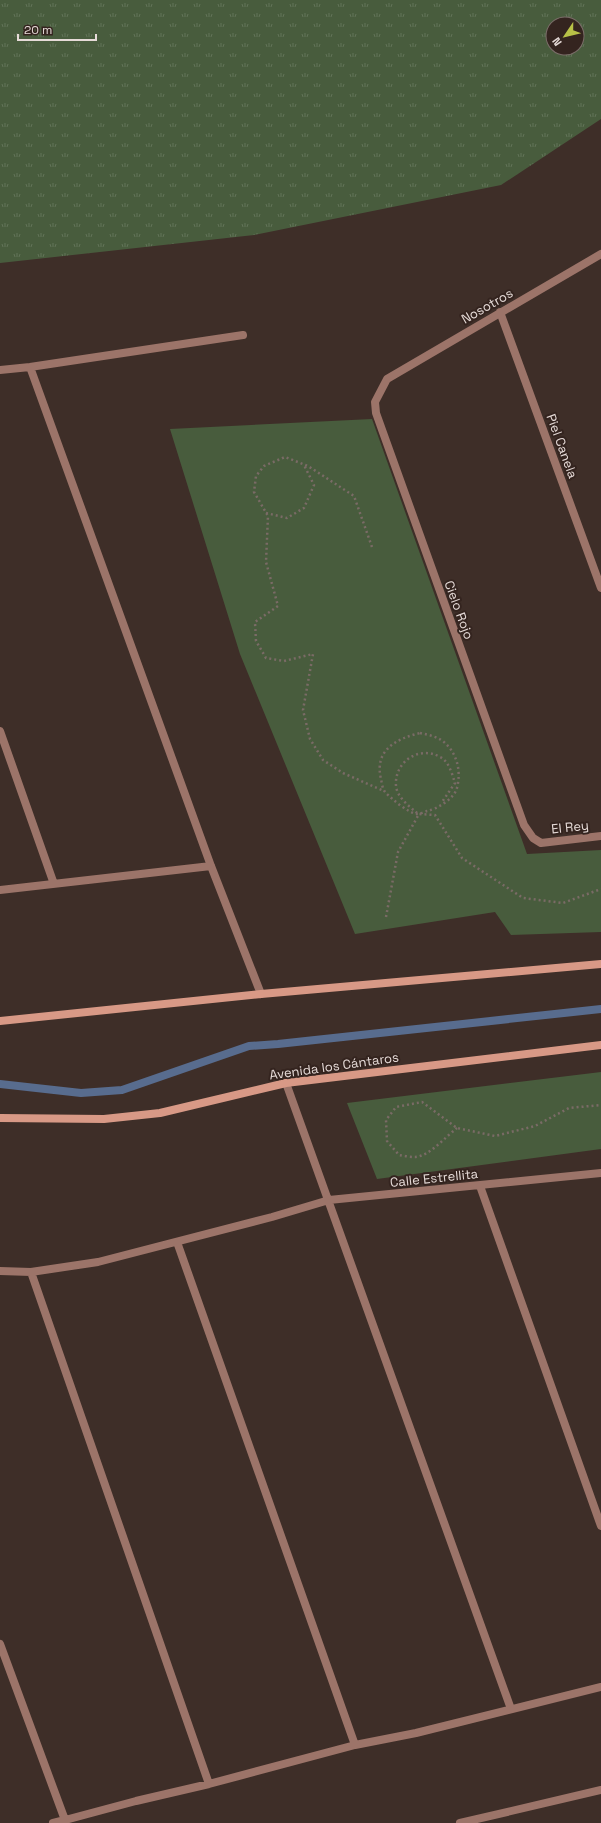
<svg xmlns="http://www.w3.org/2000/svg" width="601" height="1823" font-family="'Space Grotesk',sans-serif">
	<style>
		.grass { fill: url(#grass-tufts); fill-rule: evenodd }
		.park { fill: #485c3d }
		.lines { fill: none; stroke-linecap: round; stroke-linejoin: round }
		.stream { stroke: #586c8e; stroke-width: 8 }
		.path { stroke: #7a6b66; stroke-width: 2.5; stroke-dasharray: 2 3; stroke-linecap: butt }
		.street { stroke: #9c7469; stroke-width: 8 }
		.secondary { stroke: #d89986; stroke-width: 8 }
		.labels { text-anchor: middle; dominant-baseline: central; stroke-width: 4; stroke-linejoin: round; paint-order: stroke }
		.street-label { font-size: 13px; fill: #e6dbd8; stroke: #34241f }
	</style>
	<defs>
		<pattern id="grass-tufts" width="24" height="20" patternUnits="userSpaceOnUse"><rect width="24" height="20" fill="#485c3d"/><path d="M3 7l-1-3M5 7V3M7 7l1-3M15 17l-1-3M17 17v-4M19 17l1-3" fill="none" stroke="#627358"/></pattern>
	</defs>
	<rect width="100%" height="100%" fill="#3e2e28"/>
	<path class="grass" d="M0 0H601V119L501 185 254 235 0 263ZM553 24H577V48H553Z"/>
	<path class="park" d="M372 419 527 854 601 850V932L511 935 495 912 355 934 240 654 170 429Z
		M601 1072V1149L377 1179 347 1103Z"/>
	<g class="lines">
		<path class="stream" d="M0 1084 81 1093 122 1090 249 1046 278 1044 601 1009"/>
		<path class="path" d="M266 513 287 518 304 508 314 485 304 465
			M372 547 354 496 308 466 285 457 264 466 256 476 254 492 268 516 266 562 278 606 255 622 256 641 266 658 284 661 313 654 303 710 310 739 323 760 343 773 384 791
			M420 733C429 735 439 737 445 743 458 755 461 772 457 788 454 799 437 809 427 811 424 812 420 814 418 814 409 814 392 799 386 793 382 789 382 783 381 779 374 750 396 739 420 733Z
			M417 813C409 806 397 797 396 786 394 762 419 745 440 757 449 761 452 774 455 783L442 802
			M386 917 398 852 419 814 435 815 462 858 523 898 563 903 601 889
			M457 1128C445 1137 430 1156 415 1157 410 1157 404 1156 399 1155L387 1141 386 1120 396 1107 422 1102 457 1128 495 1136 535 1126 569 1108 601 1105"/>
		<path class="street" d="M601 254 387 379 375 402 376 413 524 825 533 838 541 843 601 836
			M500 312 601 588
			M30 367 211 866 261 994
			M0 370 30 367 243 335
			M0 731 54 884
			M0 890 211 866
			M286 1083 511 1709
			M480 1186 601 1526
			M177 1242 355 1745
			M0 1271 31 1272 98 1262 272 1217 329 1200 601 1173
			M31 1272 209 1784
			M0 1644 65 1820 136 1801 209 1784 355 1745 416 1733 601 1687
			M53 1823 65 1820
			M460 1823 601 1790"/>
		<path class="secondary" d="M0 1021 261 994 601 964
			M0 1118 104 1119 160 1113 286 1083 601 1045"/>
	</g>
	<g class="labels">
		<g class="street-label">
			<text transform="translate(487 306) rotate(-30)">Nosotros</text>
			<text transform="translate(562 446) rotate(70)">Piel Canela</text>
			<text transform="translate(459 610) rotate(70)">Cielo Rojo</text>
			<text transform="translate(570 827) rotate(-6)">El Rey</text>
			<text transform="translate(334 1066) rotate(-8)">Avenida los Cántaros</text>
			<text transform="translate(434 1178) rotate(-6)">Calle Estrellita</text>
		</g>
	</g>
	<g transform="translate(565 36) rotate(235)"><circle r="19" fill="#34241f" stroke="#7b6d69"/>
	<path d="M0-3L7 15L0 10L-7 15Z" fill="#b8c147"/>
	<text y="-6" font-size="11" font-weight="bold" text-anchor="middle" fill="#e6dbd8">N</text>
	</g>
	<path d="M18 34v6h78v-6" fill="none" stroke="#e6dbd8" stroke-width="2"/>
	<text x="24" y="34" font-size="12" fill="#e6dbd8" stroke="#34241f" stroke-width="3" paint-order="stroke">20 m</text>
</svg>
